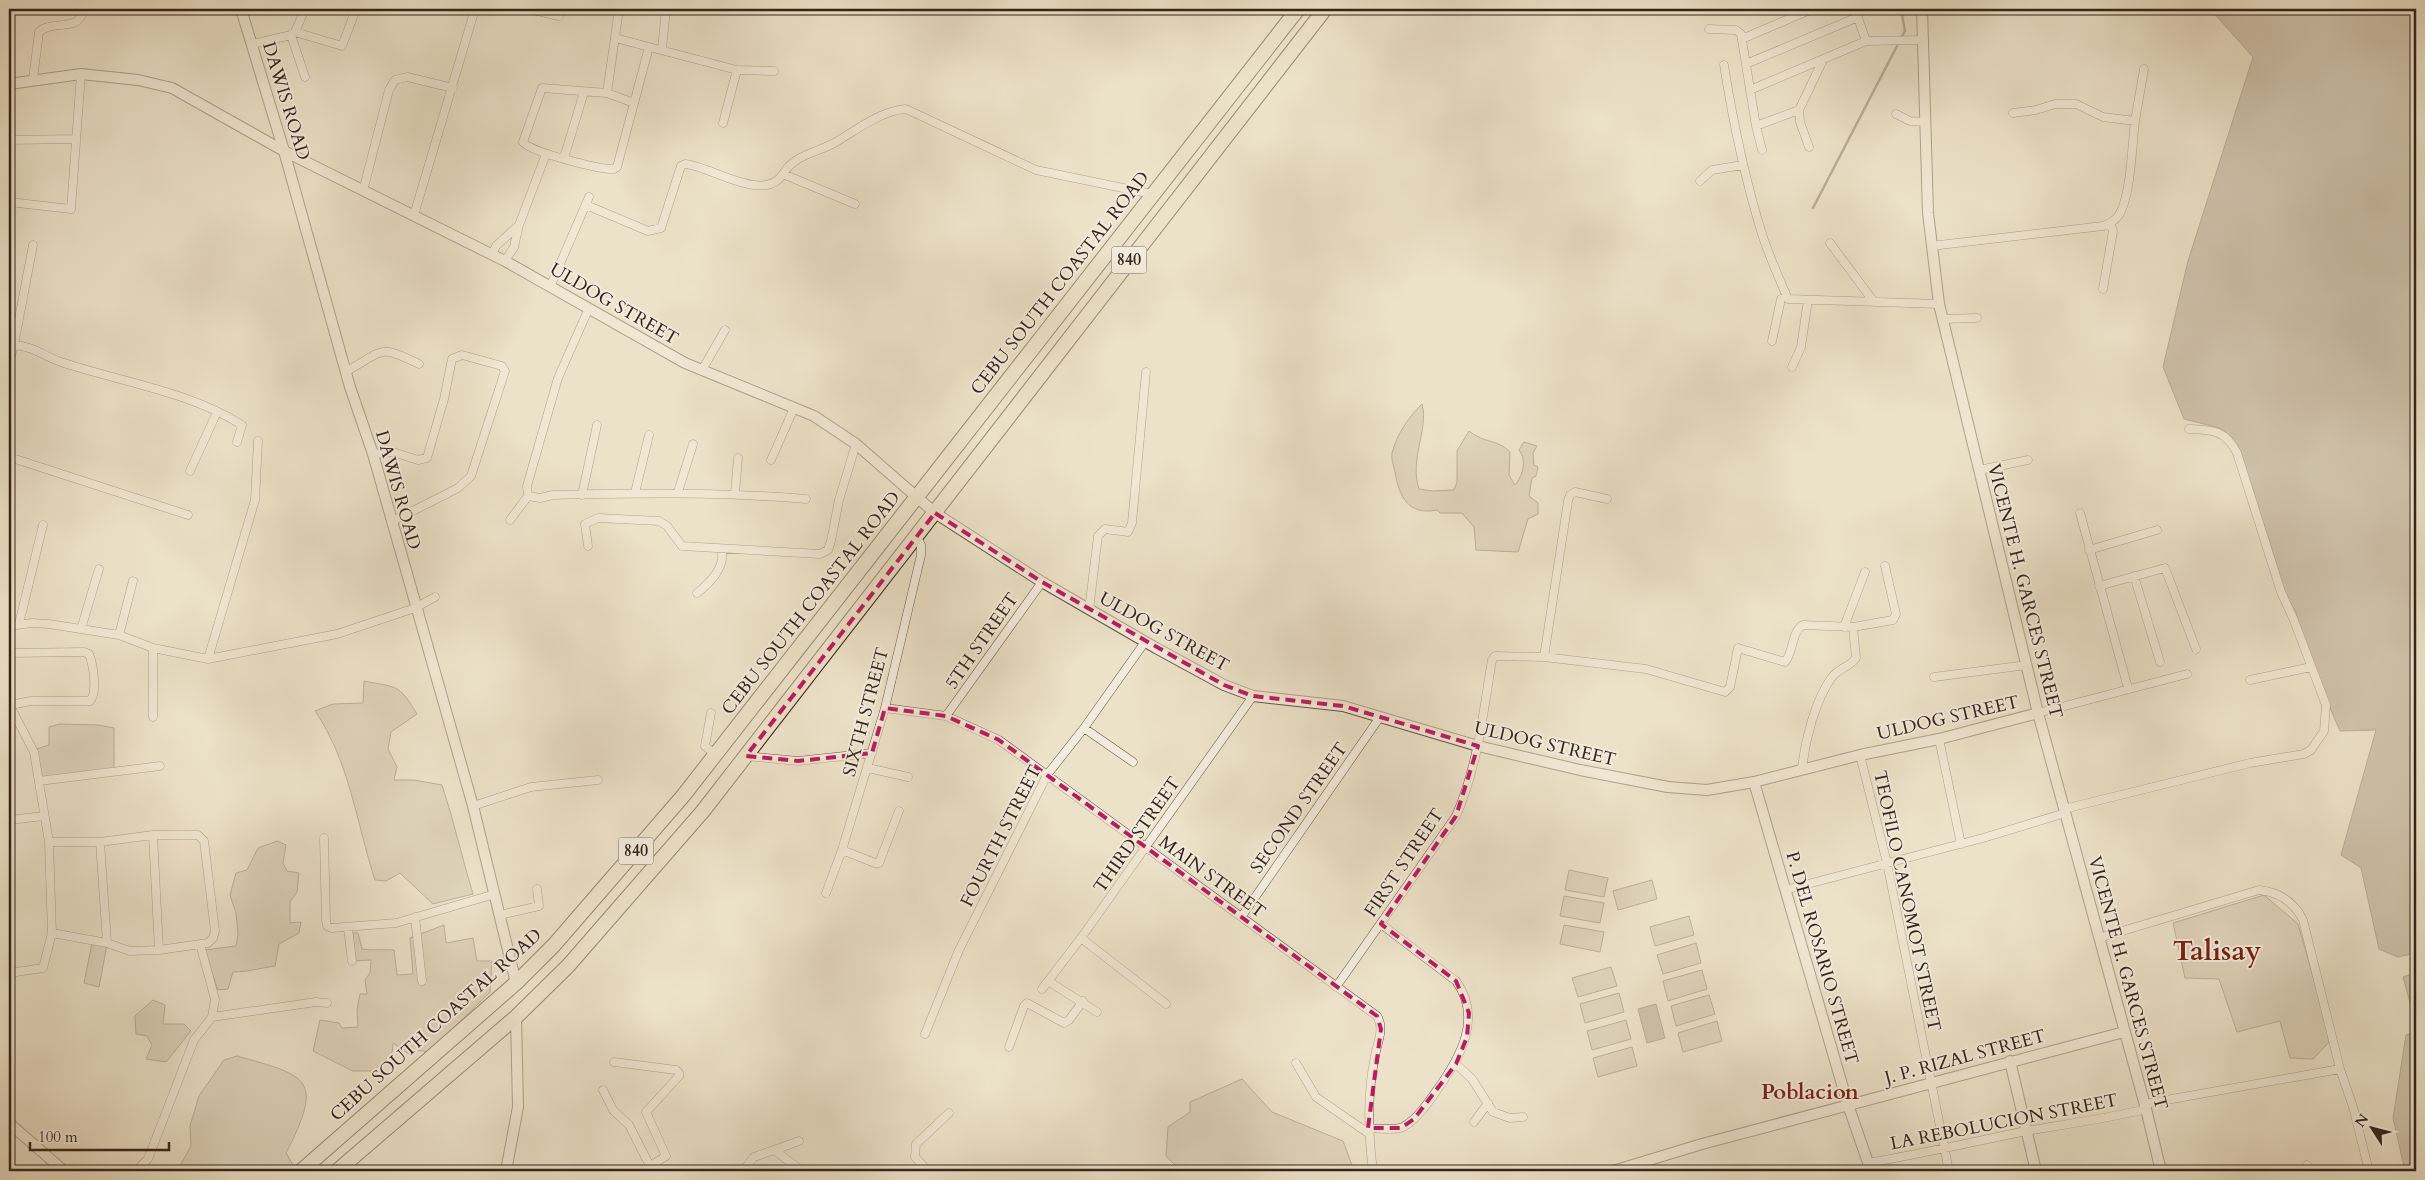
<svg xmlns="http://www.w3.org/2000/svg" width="2425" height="1180" font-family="Cardo,serif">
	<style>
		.green { fill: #cdc2ab; stroke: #807363 }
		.water { fill: #ada18e; stroke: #7d6f60 }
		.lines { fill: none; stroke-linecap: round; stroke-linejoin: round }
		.stream { stroke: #7d6f60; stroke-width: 2.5 }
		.minor-casing { stroke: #625446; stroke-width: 9 }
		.tertiary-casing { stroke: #625446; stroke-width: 12 }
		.trunk-casing { stroke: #34241b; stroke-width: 16 }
		.minor { stroke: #f3ecdc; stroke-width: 8 }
		.tertiary { stroke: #f3ecdc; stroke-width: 10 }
		.trunk { stroke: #ece2c9; stroke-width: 14 }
		.marked { fill: none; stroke: #c2185b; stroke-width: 4; stroke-dasharray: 10 6; stroke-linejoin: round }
		.labels { text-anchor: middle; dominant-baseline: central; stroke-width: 4; stroke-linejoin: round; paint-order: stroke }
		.shield { fill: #f3ecdc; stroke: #6d6055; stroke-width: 1 }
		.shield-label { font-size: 16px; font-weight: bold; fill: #34241b }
		.street-label { font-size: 18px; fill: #34241b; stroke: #f3ecdc }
		.district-label { font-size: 22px; font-weight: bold; fill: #7a1f14; stroke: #f3ecdc }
		.town-label { font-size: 28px; font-weight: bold; fill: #7a1f14; stroke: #f3ecdc }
	</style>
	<rect width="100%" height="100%" fill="#ece2c9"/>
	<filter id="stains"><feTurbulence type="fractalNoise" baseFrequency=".004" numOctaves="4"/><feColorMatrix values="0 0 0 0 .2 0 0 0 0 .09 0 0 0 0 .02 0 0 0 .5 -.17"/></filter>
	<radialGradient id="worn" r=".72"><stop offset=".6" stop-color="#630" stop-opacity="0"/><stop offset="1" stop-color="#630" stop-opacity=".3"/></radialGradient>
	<path class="green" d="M1422 404C1429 429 1409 459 1419 489L1433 491 1454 490 1457 482V451L1469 431C1485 444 1498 439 1510 452L1509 475 1515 485C1523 475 1527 460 1519 450L1524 442 1537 446 1533 453 1534 465 1538 467 1536 476 1532 478 1529 496 1538 503V514L1528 519 1518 552 1476 550 1474 527 1462 513H1440L1437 510C1408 516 1399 496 1395 472 1394 467 1391 459 1392 453 1397 434 1408 418 1422 404Z
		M364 681C398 688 398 683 417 714L391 732 388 749 397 767 394 780H414L442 785C454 821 462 858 473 894L433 904 400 873 386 881 375 880C356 822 350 762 315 711L333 704 363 703Z
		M60 724 98 725 114 728V769L40 779 33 750 49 745V727Z
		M277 841 286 845 283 863 287 871 299 873 297 892 290 902V923L301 922 299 933 279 944 275 966C260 968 248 972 233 972L228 989 218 990 204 950 236 946 238 934 236 913 230 895 236 873 247 870 258 848Z
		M1569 870 1608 878 1604 897 1565 890Z
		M1652 880 1657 899 1618 910 1613 891Z
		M2264 895 2298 924 2331 1040 2313 1059 2290 1058 2280 1021 2237 1032 2219 979 2185 978 2173 923Z
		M1564 896 1604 903 1600 923 1560 916Z
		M1689 916 1694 935 1655 946 1650 927Z
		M444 925 446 943 473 938 477 961H492L490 992 429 1052 415 1050 409 1054 393 1043 392 1053 374 1071H353L313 1051 320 1020 339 1023 342 1028 358 1027 357 1010 360 994H367L365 980 370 973 371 960 352 961 353 933H358L362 949C373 951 382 949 394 950L397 975 413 974 410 938Z
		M1564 925 1604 932 1600 952 1560 944Z
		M92 943 107 945 99 987 84 983Z
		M1696 943 1701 963 1663 974 1657 955Z
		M1611 967 1617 986 1578 997 1572 978Z
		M1702 970 1707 989 1668 1001 1663 981Z
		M1619 993 1624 1012 1585 1023 1580 1004Z
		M1709 995 1715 1014 1676 1026 1671 1006Z
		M153 1000 165 1005 163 1024H184L191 1031 166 1062 146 1059 152 1045 147 1036 136 1034 135 1016Z
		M1626 1020 1631 1039 1592 1050 1587 1031Z
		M1717 1021 1722 1041 1683 1052 1678 1033Z
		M1632 1047 1637 1066 1598 1077 1593 1058Z
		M237 1056C309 1076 324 1079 286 1153L293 1165 285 1171H177L191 1146 190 1126 199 1096 224 1060Z
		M1242 1079 1272 1112 1343 1141 1352 1165 1347 1171H1181L1166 1156 1168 1127 1190 1112V1102Z"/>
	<path class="water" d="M2210 9H2416V953L2398 957 2379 949 2361 868 2341 855 2376 730 2340 731 2304 648 2296 612 2281 588 2279 572 2267 533 2248 479 2238 445 2220 428 2184 419 2163 367 2188 261 2253 57Z
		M2416 972V1005L2411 1006 2403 977Z
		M1656 1004 1665 1038 1647 1043 1638 1009Z
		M2416 1032V1171H2405L2393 1118 2406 1035Z"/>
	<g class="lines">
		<path class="stream" d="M1901 9 1905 31 1901 38
			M1813 208 1897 46"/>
		<g class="minor-casing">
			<path id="minor" d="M529 9 559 16
				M1855 9 1866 41
				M1709 29 1736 30 1741 34 1756 126 1762 150
				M295 32 342 46 356 9
				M291 35 305 77
				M615 38 737 70 774 71
				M1742 39 1812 9
				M252 44 291 35 295 32 305 9
				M662 49 666 9
				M1746 64 1858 17
				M1724 65C1733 122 1745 179 1762 234 1769 256 1779 278 1788 299L1939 304
				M33 79 39 32C52 19 81 33 83 9
				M1750 90 1866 41 1924 40
				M607 93 619 9
				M634 103 607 93 542 88 523 142C530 152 601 170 614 169L617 167 649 47
				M2013 113 2036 110 2055 104H2076L2103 117 2135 121 2144 69
				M1896 114 1910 121 1926 122
				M723 123 737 70
				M1756 126 1799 110
				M9 140 76 139
				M1809 147 1800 122 1799 110 1823 60
				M564 158 584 92
				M783 174C795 154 817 153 836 142 858 129 880 111 906 109L1036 170 1152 194
				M1700 181 1712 170 1743 165
				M363 191 389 90 395 80 407 77 453 88
				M9 202 71 209 81 74
				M586 205 648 231 661 228 681 166 685 164C711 166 764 204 783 174L855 204
				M414 215 475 9
				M1830 243 1874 302
				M1931 246 2103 226C2110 223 2115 221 2119 215 2131 196 2132 144 2135 121
				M492 254 496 246 519 225
				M505 261 514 247 519 225 546 154
				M550 287 589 197
				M2103 289 2113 231 2110 223
				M1942 319 1977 318
				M1772 341 1781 299
				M14 345C36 347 41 355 61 362 121 382 188 391 242 425L237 442
				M9 362 14 345 33 245
				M1792 367 1801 347 1808 300
				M702 370 725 330
				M347 371C385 350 378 344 419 364
				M373 454 393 452 418 460 427 458 444 399 452 359 462 355 502 366 505 371 471 476 458 488 391 522
				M9 457 188 515
				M771 460 794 408
				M1979 470 2028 460
				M190 471 217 412
				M678 492 693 444
				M635 493 649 435
				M735 493 738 458
				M582 495 597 425
				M528 496 540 498 553 495C638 493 721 492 806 499
				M528 496 527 486 558 378 589 308
				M2080 513 2128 688
				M510 520 528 496
				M588 546 585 524 598 518 659 521 667 526 682 546 820 554 828 550 831 541 839 500 856 444
				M2089 550 2157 530
				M2134 576 2160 662
				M2099 586 2165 568 2196 649
				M697 593C709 584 727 566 721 549
				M1089 610 1098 536 1105 529 1128 532 1132 523 1146 372
				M19 624 43 525
				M9 626 32 623 49 624 119 635 153 648 208 659 337 634 415 608 435 597
				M1844 627 1865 572
				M81 629 99 569
				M119 635 133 581
				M153 648V717
				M9 653 84 652 89 654C93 664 98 692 90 701H31L10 705
				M1544 657 1568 501 1570 495 1575 492 1607 499
				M208 659 255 500 258 441
				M1934 677 2027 665
				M2250 680 2311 667
				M9 704 34 752 49 842 52 933 43 968 9 973
				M885 708 946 716 999 740 1377 1016C1385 1028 1377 1044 1375 1056 1367 1094 1368 1133 1373 1171
				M711 713 705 746 716 755
				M2038 713 2187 674
				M946 716 1042 582
				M1084 728 1133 762
				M1939 739 1961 844
				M1860 755 1887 863 1949 1171
				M746 756 798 761 872 753
				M868 768 908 777
				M1802 769C1805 741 1815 700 1832 677 1839 668 1850 667 1856 658L1853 627
				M39 781 160 766
				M473 806 531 787 598 780
				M2064 809 2250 763 2304 754 2311 750 2324 731 2326 705 2293 618 2281 592 2237 453C2226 430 2212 430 2189 429
				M9 820 44 816
				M153 835 159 950
				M324 838 326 920 327 926 332 928 396 923 495 894
				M49 842H100L153 835H198L204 841 215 931 213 938 208 943 159 950 130 951 107 943 52 933
				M100 842 107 943
				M842 850 875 863H879L899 811
				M1785 890 1983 838 2065 813
				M826 893 842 850 885 708 921 555V545L916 536
				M500 915 539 906 537 889
				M1242 916 1380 717
				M415 917 422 981
				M348 928 352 961
				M1081 938 1166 1004
				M2099 938 2259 890C2279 892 2294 902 2303 920L2340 1069 2353 1107 2369 1171
				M1048 981 1097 1012
				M1336 987 1456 816C1478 766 1483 713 1492 660L1495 656 1544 657 1646 669 1725 692 1730 687 1738 648 1785 662C1794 652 1791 632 1803 625L1853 627 1893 620 1896 614 1885 566
				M1042 989 1081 938 1253 696
				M212 1017 316 1002 327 1003
				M925 1034 959 950 1047 775 1084 728 1145 642
				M1009 1047 1024 1006 1027 1003 1064 1023 1069 1020 1083 1001
				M614 1062 676 1070 679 1073V1076L646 1112 666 1156 643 1171
				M1296 1063 1316 1097 1368 1133
				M1456 1064 1472 1079 1493 1112 1510 1118 1523 1117
				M603 1090 613 1110 629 1125 650 1166
				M2144 1104 2340 1069
				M1474 1122 1488 1103
				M1368 1128C1378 1128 1393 1131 1403 1127 1417 1119 1428 1103 1437 1090 1460 1058 1483 1018 1456 981L1381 924
				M774 1150 802 1171
				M1868 1163C1921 1154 1973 1142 2026 1131 2067 1124 2105 1119 2146 1109
				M2307 1165 2308 1171
				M136 1171 148 1159 194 1040 212 1017 215 999 200 944
				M743 1171 754 1157 799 1141
				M928 1171 915 1157 916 1144 949 1113"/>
		</g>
		<g class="tertiary-casing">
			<path id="tertiary" d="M241 9 284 151 350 387 373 454 473 806 516 983
				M1922 9 1928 213 1939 304 2038 713 2146 1109 2161 1171
				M9 84 81 74 138 80 172 88 284 151 505 261 685 363 814 416 856 444 935 513 1042 582 1156 648 1224 685 1253 696 1343 706 1478 746 1580 770 1668 787 1707 790 1754 782 1860 755 1939 739 2038 713
				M1754 782 1848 1105 1871 1171
				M2010 1061 2036 1171
				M9 1123 64 1171
				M506 1171 518 1107 516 1017
				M1613 1171 1702 1144 2124 1032"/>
		</g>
		<g class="trunk-casing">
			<path id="trunk" d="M301 1171 516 983 554 945 683 796 1298 9
				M337 1171 516 1017 568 966 703 811 1325 9"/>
		</g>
		<use href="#minor" class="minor"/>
		<use href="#tertiary" class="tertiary"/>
		<use href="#trunk" class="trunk"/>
	</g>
	<path d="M0 0H2425V1180H0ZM935 513 1042 582 1224 685 1253 696 1343 706 1478 746 1456 816 1381 924 1456 981 1469 1013 1467 1037 1456 1064 1414 1119 1401 1128H1368L1381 1029 1377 1016 999 740 946 716 885 708 872 753 798 761 746 756Z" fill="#ece2c9" fill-opacity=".55" fill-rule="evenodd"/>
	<path class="marked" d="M935 513 1042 582 1224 685 1253 696 1343 706 1478 746 1456 816 1381 924 1456 981 1469 1013 1467 1037 1456 1064 1414 1119 1401 1128H1368L1381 1029 1377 1016 999 740 946 716 885 708 872 753 798 761 746 756Z"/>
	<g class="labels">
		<g class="shield">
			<rect x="1111.5" y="246.5" width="35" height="27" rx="4"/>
			<rect x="618.5" y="837.5" width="35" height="27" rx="4"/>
		</g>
		<g class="shield-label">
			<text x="1129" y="260">840</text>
			<text x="636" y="851">840</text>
		</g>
		<g class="street-label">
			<text transform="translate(286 101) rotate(73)">DAWIS ROAD</text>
			<text transform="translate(1060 283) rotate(-52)">CEBU SOUTH COASTAL ROAD</text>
			<text transform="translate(614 304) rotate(30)">ULDOG STREET</text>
			<text transform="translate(398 490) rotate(74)">DAWIS ROAD</text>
			<text transform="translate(2025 591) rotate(76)">VICENTE H. GARCES STREET</text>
			<text transform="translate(811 603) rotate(-52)">CEBU SOUTH COASTAL ROAD</text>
			<text transform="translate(1164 632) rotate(29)">ULDOG STREET</text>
			<text transform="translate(982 641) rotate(-55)">5TH STREET</text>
			<text transform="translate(866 712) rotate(-75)">SIXTH STREET</text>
			<text transform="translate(1948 718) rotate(-13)">ULDOG STREET</text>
			<text transform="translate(1545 744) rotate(13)">ULDOG STREET</text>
			<text transform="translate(1299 808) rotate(-55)">SECOND STREET</text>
			<text transform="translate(1137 835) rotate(-55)">THIRD STREET</text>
			<text transform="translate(1001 836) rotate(-63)">FOURTH STREET</text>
			<text transform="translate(1404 863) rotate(-56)">FIRST STREET</text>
			<text transform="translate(1212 877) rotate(36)">MAIN STREET</text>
			<text transform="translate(1907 901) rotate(78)">TEOFILO CANOMOT STREET</text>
			<text transform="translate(1822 958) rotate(74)">P. DEL ROSARIO STREET</text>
			<text transform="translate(2128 983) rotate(75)">VICENTE H. GARCES STREET</text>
			<text transform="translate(436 1025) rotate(-42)">CEBU SOUTH COASTAL ROAD</text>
			<text transform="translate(1965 1057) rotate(-15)">J. P. RIZAL STREET</text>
			<text transform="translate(2004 1122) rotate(-11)">LA REBOLUCION STREET</text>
		</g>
		<g class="district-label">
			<text x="1810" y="1092">Poblacion</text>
		</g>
		<g class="town-label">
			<text x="2217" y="951">Talisay</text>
		</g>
	</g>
	<rect width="2425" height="1180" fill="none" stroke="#ece2c9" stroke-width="30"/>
	<rect x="10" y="10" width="2405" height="1160" fill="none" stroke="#34241b" stroke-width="2.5"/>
	<rect x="15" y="15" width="2395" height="1150" fill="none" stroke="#34241b"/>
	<g transform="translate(2372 1128) rotate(306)" stroke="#f3ecdc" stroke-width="4" paint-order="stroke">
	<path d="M0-4L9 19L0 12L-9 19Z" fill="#34241b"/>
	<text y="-8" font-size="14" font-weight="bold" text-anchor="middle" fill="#34241b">N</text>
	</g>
	<path d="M30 1142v8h139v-8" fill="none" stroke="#34241b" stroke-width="2.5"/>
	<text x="38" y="1142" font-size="15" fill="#34241b" stroke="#f3ecdc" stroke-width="4" paint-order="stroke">100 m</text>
	<rect width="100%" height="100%" filter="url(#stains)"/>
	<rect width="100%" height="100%" fill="url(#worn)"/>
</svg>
